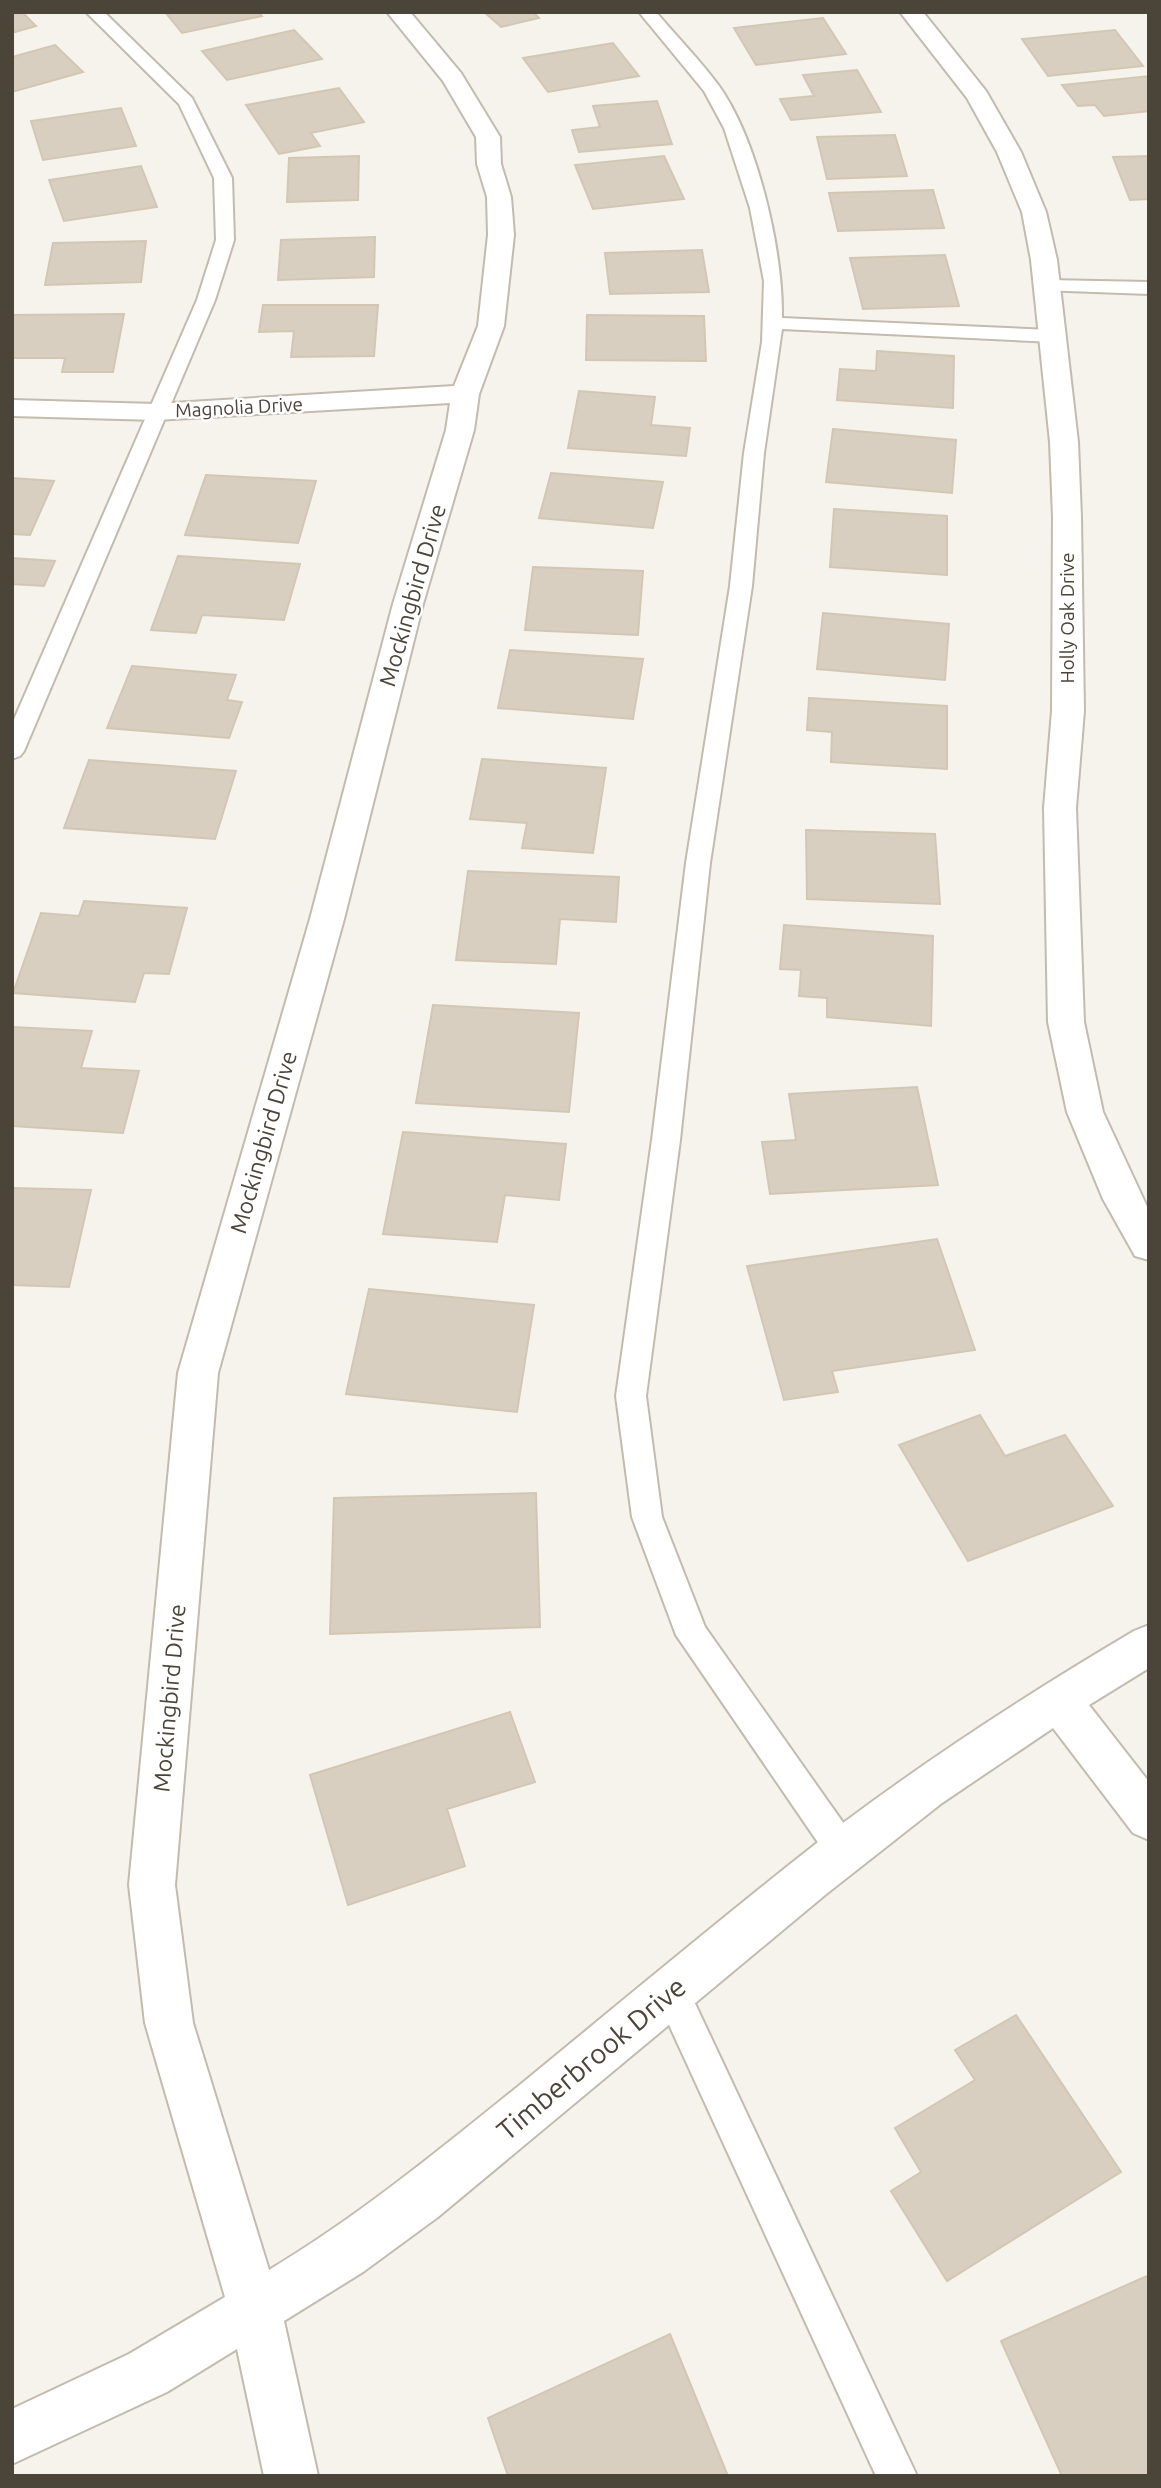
<svg xmlns="http://www.w3.org/2000/svg" width="1161" height="2488" font-family="Ubuntu,sans-serif">
	<style>
		.building { fill: #d8cfc1; stroke: #d3c7b4; stroke-width: 2 }
		.lines { fill: none; stroke-linecap: round; stroke-linejoin: round }
		.lane-casing { stroke: #c2bbae; stroke-width: 4 }
		.street-casing { stroke: #c2bbae; stroke-width: 4 }
		.lane { fill: #fff; fill-rule: evenodd }
		.street { fill: #fff; fill-rule: evenodd }
		.labels { text-anchor: middle; dominant-baseline: central; stroke-width: 5; stroke-linejoin: round; paint-order: stroke }
		.far-street-label { font-size: 19px; fill: #4b4439; stroke: #fff }
		.street-label { font-size: 23px; fill: #4b4439; stroke: #fff }
		.near-street-label { font-size: 28px; fill: #4b4439; stroke: #fff }
	</style>
	<rect width="100%" height="100%" fill="#f6f3ec"/>
	<path class="building" d="M12 12H22L36 26 12 33Z
		M165 12H259L262 16 182 33Z
		M484 12H533L539 18 501 27Z
		M823 18 846 54 756 65 734 28Z
		M294 30 322 59 227 80 202 51Z
		M1115 30 1143 66 1048 76 1022 39Z
		M613 43 639 76 548 92 523 58Z
		M55 45 83 72 12 92V57Z
		M857 70 881 112 791 120 780 99 814 96 803 75Z
		M1149 76V111L1104 116 1095 105 1078 106 1062 85Z
		M339 88 364 122 311 133 320 146 279 154 246 105Z
		M657 101 672 144 579 152 572 130 600 127 593 106Z
		M121 108 136 146 43 160 31 121Z
		M895 135 907 176 827 179 817 137Z
		M359 156 358 200 287 202 289 158Z
		M664 156 684 199 593 209 575 165Z
		M1149 156V199L1130 200 1113 157Z
		M141 166 157 207 64 221 49 180Z
		M933 190 944 228 838 231 829 193Z
		M375 237 374 277 278 280 281 240Z
		M146 241 141 282 45 285 53 243Z
		M702 250 709 292 610 294 605 253Z
		M945 255 959 306 863 309 850 258Z
		M263 305H378L374 356 291 357 294 331 259 332Z
		M124 314 113 372H62L65 358H12V315Z
		M587 315 704 316 706 361 586 360Z
		M877 351 954 356 953 408 837 400 840 369 876 371Z
		M579 391 655 397 651 425 690 428 686 456 568 448Z
		M833 429 956 440 952 493 826 482Z
		M551 473 663 482 653 528 539 518Z
		M206 475 316 481 298 543 185 535Z
		M12 478 54 481 30 535 12 534Z
		M834 509 947 516V575L830 567Z
		M178 556 300 564 284 620 202 615 196 633 151 630Z
		M12 558 55 561 44 586 12 584Z
		M533 567 643 571 638 635 525 630Z
		M823 613 949 624 945 680 817 669Z
		M510 650 643 659 633 719 498 708Z
		M132 666 236 675 227 700 242 702 229 738 107 728Z
		M809 698 947 706V769L831 762 832 732 807 730Z
		M482 759 606 768 593 853 522 848 527 823 470 819Z
		M89 760 236 771 215 839 64 828Z
		M806 830 935 834 940 904 807 899Z
		M468 871 619 877 616 922 560 919 556 964 456 960Z
		M84 901 187 908 169 974 144 973 135 1002 13 993 41 913 79 916Z
		M784 925 933 936 931 1026 827 1017V998L799 996 801 970 780 969Z
		M433 1005 579 1013 569 1112 416 1103Z
		M12 1027 92 1031 81 1068 139 1071 123 1133 12 1126Z
		M917 1087 938 1185 770 1194 762 1142 796 1140 789 1094Z
		M403 1132 566 1144 559 1200 505 1195 497 1242 383 1234Z
		M12 1188 91 1190 69 1287 12 1285Z
		M937 1239 975 1350 832 1371 838 1392 784 1400 747 1266Z
		M369 1289 534 1305 517 1412 346 1394Z
		M980 1415 1005 1456 1065 1435 1113 1506 968 1561 899 1445Z
		M536 1493 540 1627 330 1634 334 1498Z
		M510 1712 535 1782 447 1809 465 1866 348 1905 310 1775Z
		M1016 2015 1121 2172 947 2281 891 2191 921 2172 895 2128 975 2080 955 2050Z
		M1149 2275V2476H1062L1001 2341Z
		M670 2334 728 2476H508L488 2418Z"/>
	<g class="lines">
		<g class="lane-casing">
			<path id="lane" d="M86 12H104L192 98 232 178 234 240 215 300 24 751 20 756 12 759V724L197 300 216 240 214 178 179 104Z
				M639 12H656C677 37 700 60 719 86 758 141 783 251 782 318L1052 330 1062 336 1052 342 782 329 764 453 752 586 710 863 680 1140 646 1396 662 1517 705 1627 856 1841 861 1852 856 1863 844 1868 832 1863 676 1635 632 1517 616 1396 652 1140 686 863 730 586 744 453 762 342 764 281 750 208 724 128 704 91Z
				M1047 280 1149 282V294L1040 290 1038 286Z
				M672 1975 684 1980 917 2476H876L654 1992 660 1980Z"/>
		</g>
		<g class="street-casing">
			<path id="street" d="M387 12H410L461 73 500 137 501 164 511 197 514 235 504 326 479 394 474 430 423 604 344 919 218 1373 175 1885 193 2023 269 2270C359 2216 439 2150 521 2084 610 2011 699 1937 789 1865 898 1778 1014 1702 1134 1631L1149 1625V1668L1089 1705 1149 1782V1840L1133 1833 1053 1728 942 1803 825 1895 438 2217 363 2272 284 2321 318 2476H264L237 2349 167 2392 12 2464V2409L129 2354 225 2297 145 2023 129 1885 178 1373 310 919 393 604 446 430 450 403 156 420 12 416V400L156 404 454 386 478 326 488 235 487 197 477 164 476 137 443 81Z
				M900 12H923L986 91 1021 152 1046 212 1057 260 1078 442 1081 517 1084 711 1076 808 1084 1022 1103 1112 1149 1211V1260L1135 1256 1103 1199 1067 1112 1048 1022 1044 808 1052 711 1053 517 1050 442 1031 260 1022 212 997 152 967 98Z"/>
		</g>
		<use href="#lane" class="lane"/>
		<use href="#street" class="street"/>
	</g>
	<g class="labels">
		<g class="far-street-label">
			<text transform="translate(239 407) rotate(-3)">Magnolia Drive</text>
			<text transform="translate(1067 618) rotate(-90)">Holly Oak Drive</text>
		</g>
		<g class="street-label">
			<text transform="translate(412 595) rotate(-74)">Mockingbird Drive</text>
			<text transform="translate(263 1142) rotate(-74)">Mockingbird Drive</text>
			<text transform="translate(169 1698) rotate(-85)">Mockingbird Drive</text>
		</g>
		<g class="near-street-label">
			<text transform="translate(591 2058) rotate(-40)">Timberbrook Drive</text>
		</g>
	</g>
	<rect width="1161" height="2488" fill="none" stroke="#4b4439" stroke-width="28"/>
</svg>
